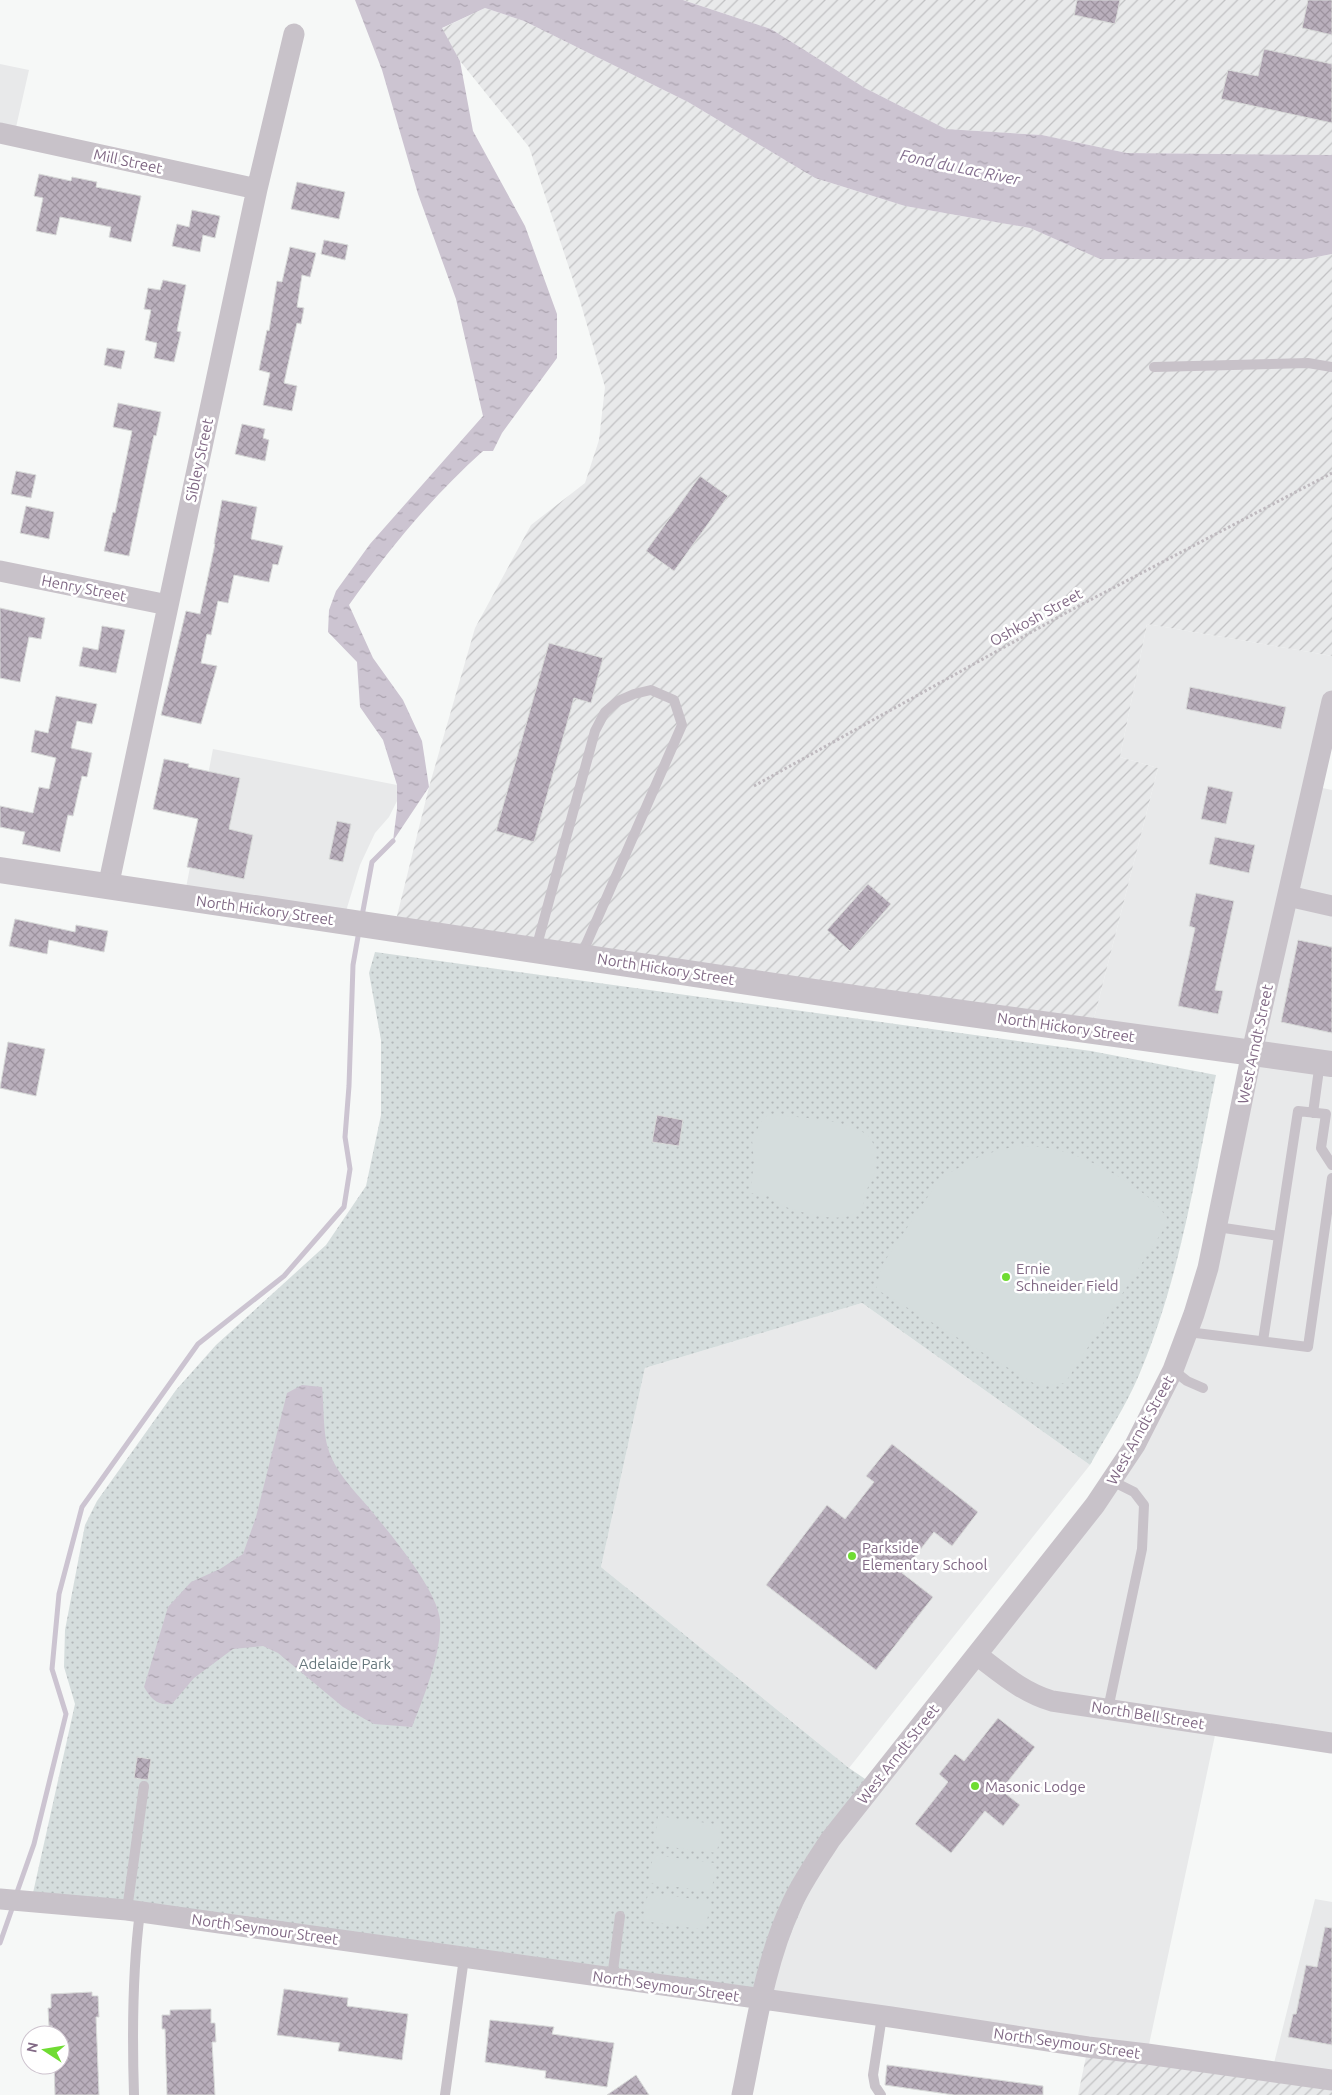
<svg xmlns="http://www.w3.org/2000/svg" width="1332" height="2095" font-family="Ubuntu,sans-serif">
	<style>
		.built { fill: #e8e9ea }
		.industrial { fill: url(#industrial-furrows) }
		.green { fill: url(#green-dots) }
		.pitch { fill: #d5dddd }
		.water { fill: url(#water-ripples) }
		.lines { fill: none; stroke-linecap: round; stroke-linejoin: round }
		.stream { stroke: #ccc4d1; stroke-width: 5 }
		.building { fill: url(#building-cross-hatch); stroke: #d8dad9 }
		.path { stroke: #bfbabf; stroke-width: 3; stroke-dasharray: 2.5 2.5; stroke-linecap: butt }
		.service { stroke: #c8c2c9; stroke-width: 10 }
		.minor { stroke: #c8c2c9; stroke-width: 21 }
		.tertiary { stroke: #c8c2c9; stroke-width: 26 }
		.poi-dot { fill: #6fdc32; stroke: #fff; stroke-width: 2 }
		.labels { text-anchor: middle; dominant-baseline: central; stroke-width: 5; stroke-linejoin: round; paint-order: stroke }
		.street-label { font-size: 15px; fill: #816985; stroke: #fff }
		.poi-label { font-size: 15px; fill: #816985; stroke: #fff; text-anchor: start }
		.park-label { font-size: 15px; fill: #67787d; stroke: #fff }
		.water-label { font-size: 16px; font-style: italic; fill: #846f8f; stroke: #fff }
	</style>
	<defs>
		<pattern id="industrial-furrows" width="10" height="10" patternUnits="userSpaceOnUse" patternTransform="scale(1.25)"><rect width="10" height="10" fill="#e8e9ea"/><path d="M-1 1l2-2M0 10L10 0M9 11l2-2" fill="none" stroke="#c1c1c3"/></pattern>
		<pattern id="green-dots" width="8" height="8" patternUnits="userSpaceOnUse" patternTransform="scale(1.25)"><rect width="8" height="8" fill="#d5dddd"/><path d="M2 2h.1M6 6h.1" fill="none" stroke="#b2b7b9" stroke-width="1.8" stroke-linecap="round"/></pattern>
		<pattern id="water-ripples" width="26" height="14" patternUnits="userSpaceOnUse" patternTransform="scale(1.25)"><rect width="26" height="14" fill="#ccc4d1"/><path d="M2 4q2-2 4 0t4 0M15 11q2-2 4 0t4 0" fill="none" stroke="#aba3af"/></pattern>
		<pattern id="building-cross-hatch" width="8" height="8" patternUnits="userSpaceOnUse" patternTransform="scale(1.25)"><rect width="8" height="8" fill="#b9afbc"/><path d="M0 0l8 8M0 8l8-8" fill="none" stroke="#9c929e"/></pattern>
	</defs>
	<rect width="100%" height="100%" fill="#f6f8f7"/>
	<path class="built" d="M0 64 29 70 14 136 0 133Z
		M1147 624 1332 656V701L1313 786 1332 790V1743L1217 1726 1147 2054 763 1999 791 1906 1080 1524 1173 1370 1252 1052 1091 1030 1158 768 1120 757Z
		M213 749 397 785V801L389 817 375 833 360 865 343 921 184 898Z
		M862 1303 1090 1465 849 1768 601 1567 645 1368Z
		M1315 1899 1332 1902V2080L1272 2071Z"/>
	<path class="industrial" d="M683 0H1332V155L1127 153 1042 135 946 129 865 88 771 29Z
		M485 8 524 21 688 102 815 178 905 206 1030 228 1100 259H1306L1332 254V656L1147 624 1120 757 1158 768 1091 1030 394 928 429 787 475 628 531 525 585 483 599 440 605 387 580 301 529 147 460 61 441 29Z
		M1088 2047 1332 2080V2095H1078Z"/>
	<path class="green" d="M375 952 1091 1051 1216 1075C1195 1176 1180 1279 1139 1375 1126 1406 1106 1436 1090 1465L862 1303 645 1368 601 1567 849 1768 874 1785 830 1841 763 1999 31 1902 75 1704 64 1667 65 1630 85 1525 97 1501 176 1390 216 1345 326 1245 366 1186 381 1115V1040L369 973Z"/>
	<path class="pitch" d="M769 1114C797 1118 843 1118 866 1134 879 1144 878 1167 872 1181 871 1183 869 1185 868 1187 864 1199 867 1204 855 1213 843 1222 812 1216 799 1211 788 1208 776 1205 769 1196L750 1193 754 1162 752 1140 761 1122Z
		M1016 1146C1024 1146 1032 1146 1040 1147 1077 1150 1127 1178 1155 1203 1160 1208 1165 1215 1169 1221L1065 1383 1040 1387 876 1289 882 1265 935 1186 951 1172 982 1155Z
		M658 1816 721 1825 717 1853 654 1845Z
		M653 1855 715 1863 712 1892 649 1883Z
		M648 1893 710 1901 706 1930 643 1921Z"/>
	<path class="water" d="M355 0H683L771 29 865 88 946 129 1042 135 1127 153 1332 155V254L1306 259H1100L1030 228 905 206 815 178 688 102 524 21 485 8 442 28 460 61 473 131 525 226 557 314V358L502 433 493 451H483C431 498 389 549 349 605L373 658 403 700 422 741 429 787 393 841 397 809V785L383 740 360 707 357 662 328 632 329 610 336 591 370 544 483 416 456 299 418 194 382 70Z
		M302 1385 322 1387C324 1405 323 1433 328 1448 335 1472 354 1490 369 1508 389 1532 437 1589 440 1620 442 1652 424 1697 412 1727L374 1724 343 1707 278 1653 263 1646 233 1649 194 1678 172 1704C158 1706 151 1699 144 1687L168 1607 191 1582 220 1569 243 1554 256 1517 287 1393Z"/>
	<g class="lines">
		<path class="stream" d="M362 916 372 862 393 841
			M16 1895 34 1844 66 1714 52 1669 59 1594 82 1507 198 1344 284 1276 344 1207 350 1169 345 1137 349 1086 353 965 359 931
			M0 1943 13 1906"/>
	</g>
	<path class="building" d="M1077 0H1120L1115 24 1074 15Z
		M1308 0H1332V35L1302 28Z
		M1264 49 1332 64V123L1221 99 1228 70 1258 76Z
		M39 174 71 181 72 177 97 182 96 187 141 196 131 242 109 237 111 227 60 217 56 235 36 231 43 198 34 196Z
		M297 182 345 192 339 219 291 209Z
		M192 210 220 216 215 238 203 235 200 252 172 246 177 224 189 227Z
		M324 240 348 245 345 260 321 254Z
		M290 247 316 253 310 277 302 275 297 307 304 308 301 324 297 323 284 383 297 386 292 411 263 405 270 373 259 370 267 330 269 331 277 281 282 282Z
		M163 280 186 285 177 331 181 332 174 362 154 358 157 343 145 340 151 310 144 309 148 288 160 290Z
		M107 348 125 351 121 369 104 365Z
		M118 403 161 412 156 436 154 435 129 556 104 551 113 512 115 513 132 431 113 427Z
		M242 424 265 429 263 438 269 440 265 461 235 454Z
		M16 471 36 475 31 498 11 494Z
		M700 476 728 496 674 571 646 551Z
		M222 500 257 507 251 539 283 546 278 565 273 564 269 582 234 575 228 603 218 601 211 635 207 634 201 663 217 666 201 724 161 715 186 611 200 614 215 544H214Z
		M26 506 54 512 49 539 20 533Z
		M0 608 45 618 41 639 29 637 20 682 0 678Z
		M102 626 125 630 116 673 79 666 83 647 98 650Z
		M549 643 603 658 591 703 574 698 534 842 496 831Z
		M1190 687 1286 707 1281 729 1186 709Z
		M56 696 97 704 92 724 77 721 71 748 92 753 87 777 82 776 73 816 68 815 60 852 22 844 25 832 0 827V806L33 813 39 787 49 789 56 758 31 752 35 730 48 733Z
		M164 759 189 764 188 767 240 778 229 829 253 835 244 879 187 867 198 819 153 809Z
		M1208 786 1233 792 1226 824 1201 819Z
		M337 821 351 824 343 862 329 859Z
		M1215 837 1255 845 1249 873 1209 864Z
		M868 884 891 904 850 951 827 930Z
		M1196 893 1234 901 1215 990 1223 991 1218 1014 1178 1006 1195 928 1189 926Z
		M15 919 75 932 76 925 108 931 104 952 49 940 47 954 9 946Z
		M1298 940 1332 947V1033L1281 1022Z
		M8 1042 45 1049 36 1096 0 1088Z
		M657 1115 683 1120 679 1146 652 1142Z
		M892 1444 978 1512 952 1546 934 1532 902 1573 933 1597 876 1670 766 1585 827 1505 845 1519 874 1482 866 1476Z
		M998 1718 1035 1747 1001 1790 1020 1805 1003 1826 985 1811 951 1853 915 1824 948 1782 939 1774 955 1754 964 1761Z
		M137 1757 151 1759 148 1780 134 1778Z
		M1325 1927 1332 1928V2045L1288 2037 1293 2014H1296L1306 1965 1317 1967Z
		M284 1989 348 1998 347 2006 408 2014 402 2060 338 2051 340 2043 277 2035Z
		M92 1992V1996H98L99 2017H96L99 2095H55L54 2065H60V2035H53L52 2026H49L48 2008H51V1994Z
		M211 2009V2023H215L216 2042H212L215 2095H167L165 2029H162V2015H170V2010Z
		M490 2020 554 2027 552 2034 614 2043 607 2087 545 2078 546 2071 485 2062Z
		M887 2065 1043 2086V2095H954L885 2085Z
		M636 2075 649 2095H607Z"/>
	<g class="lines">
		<path class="path" d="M754 786 1073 609 1332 473"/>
		<path class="service" d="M1154 367 1308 363 1332 367
			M536 949 595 731 605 712 618 701 634 694 651 690 674 700 682 725 581 956
			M1313 1113 1320 1062
			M1217 1227 1279 1236
			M1188 1332 1308 1347 1332 1178
			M1263 1341 1298 1111 1326 1114 1321 1148 1332 1165
			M1173 1370 1187 1381 1203 1388
			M1108 1709 1142 1549 1144 1505 1134 1492 1112 1481
			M127 1910 144 1786
			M612 1978 620 1916
			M134 2095C132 2033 132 1973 140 1912
			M445 2095 464 1958
			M881 2095 875 2086 873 2075 882 2016"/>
		<path class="minor" d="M0 133 257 189
			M0 571 168 605
			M108 887 257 189 294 34
			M1288 896 1332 906
			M977 1655C1001 1673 1022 1692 1052 1701L1332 1743
			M0 1899 127 1910 891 2017 1088 2047 1147 2054 1332 2080
			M742 2095C755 2033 764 1964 791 1906 801 1883 816 1862 830 1840L1095 1505 1135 1445 1173 1370 1194 1314 1208 1268 1252 1052 1332 701"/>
		<path class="tertiary" d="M0 870 862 999 1332 1064"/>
	</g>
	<g class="poi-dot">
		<circle cx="1006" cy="1277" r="5"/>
		<circle cx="852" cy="1556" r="5"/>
		<circle cx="975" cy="1786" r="5"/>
	</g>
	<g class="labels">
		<g class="street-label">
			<text transform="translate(128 161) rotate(12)">Mill Street</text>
			<text transform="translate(199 460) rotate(-78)">Sibley Street</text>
			<text transform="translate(84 588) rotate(11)">Henry Street</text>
			<text transform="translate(1036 617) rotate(-29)">Oshkosh Street</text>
			<text transform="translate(265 910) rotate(8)">North Hickory Street</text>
			<text transform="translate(666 969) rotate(9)">North Hickory Street</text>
			<text transform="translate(1066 1027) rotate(8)">North Hickory Street</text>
			<text transform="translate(1255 1044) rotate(-78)">West Arndt Street</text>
			<text transform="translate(1140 1430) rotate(-61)">West Arndt Street</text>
			<text transform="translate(1148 1715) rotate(9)">North Bell Street</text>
			<text transform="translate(898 1754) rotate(-52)">West Arndt Street</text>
			<text transform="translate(265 1929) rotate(8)">North Seymour Street</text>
			<text transform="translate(666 1986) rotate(8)">North Seymour Street</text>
			<text transform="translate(1067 2043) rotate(8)">North Seymour Street</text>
		</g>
		<g class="poi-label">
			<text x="1016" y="1268">Ernie<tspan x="1016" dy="17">Schneider Field</tspan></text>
			<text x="862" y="1547">Parkside<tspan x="862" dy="17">Elementary School</tspan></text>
			<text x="985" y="1786">Masonic Lodge</text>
		</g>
		<g class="park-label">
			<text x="345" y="1663">Adelaide Park</text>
		</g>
		<g class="water-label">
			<text transform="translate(960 167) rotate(12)">Fond du Lac River</text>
		</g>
	</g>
	<g transform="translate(45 2050) rotate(282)"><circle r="24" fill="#ffffff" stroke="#cdc3ce"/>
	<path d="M0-4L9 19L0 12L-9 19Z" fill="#6fdc32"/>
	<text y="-8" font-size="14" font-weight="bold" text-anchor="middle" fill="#816985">N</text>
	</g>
</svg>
